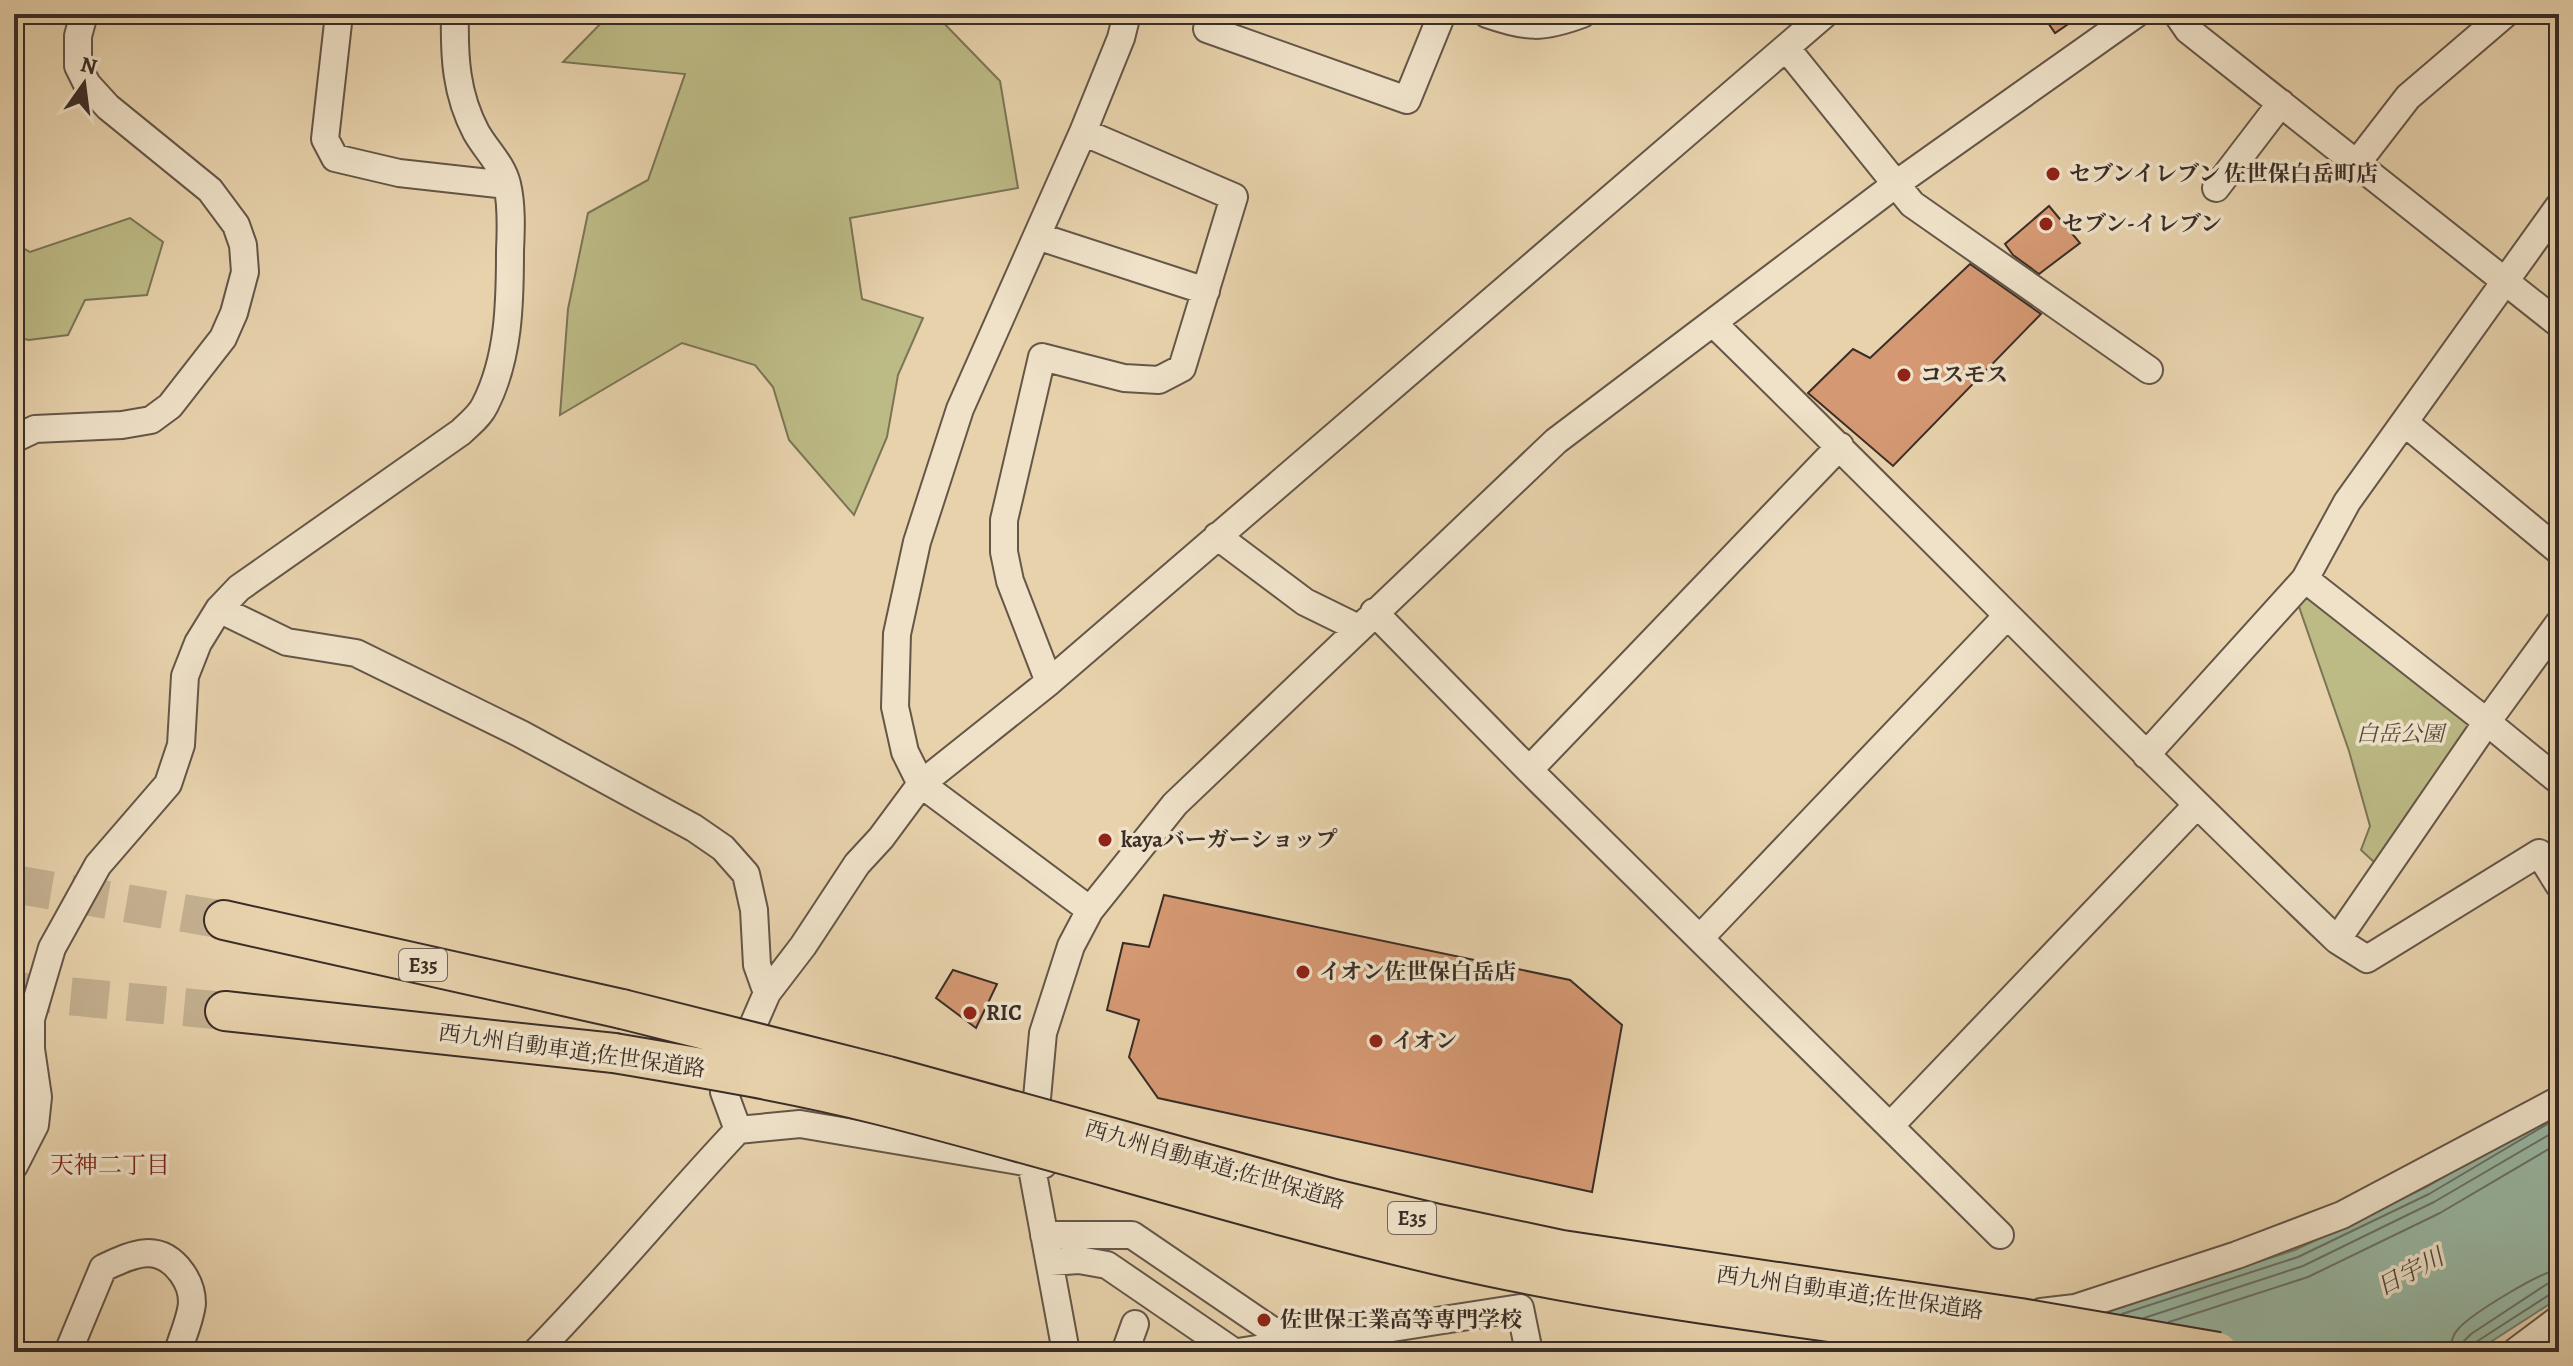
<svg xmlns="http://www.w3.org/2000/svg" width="2573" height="1366" font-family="Alegreya,'Noto Serif JP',serif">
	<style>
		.green { fill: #bcba85; stroke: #7b7456; stroke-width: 2 }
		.water { fill: #98b8a4; stroke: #728072; stroke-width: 2 }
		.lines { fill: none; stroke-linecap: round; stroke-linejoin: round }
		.shore { stroke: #697266; stroke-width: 2 }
		.building { fill: #d49872; stroke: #3a2d27; stroke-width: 2 }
		.highway-tunnel { stroke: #c4b191; stroke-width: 38; stroke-dasharray: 38 19; stroke-linecap: butt }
		.minor-casing { stroke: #655648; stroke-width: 30 }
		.highway-casing { stroke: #3a2d27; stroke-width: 42 }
		.minor { stroke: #efe2c9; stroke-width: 26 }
		.highway { stroke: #e7d2ac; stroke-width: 38 }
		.highway-bridge-casing { stroke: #3a2d27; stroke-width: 42; stroke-linecap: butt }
		.highway-bridge { stroke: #e7d2ac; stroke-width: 38 }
		.poi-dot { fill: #8f2418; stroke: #efe2c9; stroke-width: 3 }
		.labels { text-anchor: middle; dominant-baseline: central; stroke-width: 7; stroke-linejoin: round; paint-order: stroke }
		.shield { fill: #efe2c9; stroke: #706358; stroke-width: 2 }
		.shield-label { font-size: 20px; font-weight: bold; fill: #3a2d27 }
		.poi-label { font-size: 22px; font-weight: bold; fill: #3a2d27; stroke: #efe2c9; text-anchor: start }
		.park-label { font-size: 22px; font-style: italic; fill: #54493a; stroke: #efe2c9 }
		.street-label { font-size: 22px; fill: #3a2d27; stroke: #efe2c9 }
		.neighbourhood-label { font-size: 24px; fill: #7a1f14; stroke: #efe2c9 }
		.water-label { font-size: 24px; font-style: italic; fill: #4d4940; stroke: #efe2c9 }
	</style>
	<rect width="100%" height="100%" fill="#e7d2ac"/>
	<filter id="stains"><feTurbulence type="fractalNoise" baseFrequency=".0025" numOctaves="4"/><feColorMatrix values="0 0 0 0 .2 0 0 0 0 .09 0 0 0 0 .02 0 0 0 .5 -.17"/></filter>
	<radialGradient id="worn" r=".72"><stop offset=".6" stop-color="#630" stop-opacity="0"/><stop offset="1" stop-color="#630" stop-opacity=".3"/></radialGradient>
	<path class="green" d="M610 14H935L1000 81 1018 188 850 218 862 299 923 318 898 375 887 437 854 515 789 440 773 387 755 365 682 343 560 415 568 309 588 213 648 180 685 74 563 62Z
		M130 218 163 242 147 295 85 300 68 335 29 340 14 337V243L30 252Z
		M2307 593 2474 722 2375 863 2361 850 2370 826 2349 751 2297 601Z"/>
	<path class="water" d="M2559 1108V1298L2475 1352H2048L2058 1333 2089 1317 2295 1250 2426 1187Z"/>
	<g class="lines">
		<path class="shore" d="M2122 1314 2298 1257 2429 1194 2559 1117
			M2144 1318 2303 1266 2434 1202 2559 1129
			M2169 1322 2308 1277 2440 1213 2559 1143
			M2450 1352C2451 1343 2452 1335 2459 1328 2472 1314 2542 1270 2559 1270
			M2462 1352 2464 1341 2471 1334 2547 1284 2559 1282
			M2472 1352 2476 1342 2552 1293 2559 1292"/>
	</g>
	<path class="building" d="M2042 14H2083L2055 33Z
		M2049 206 2080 243 2039 274 2013 255 2005 244Z
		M1970 264 2041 314 1893 466 1808 393 1853 349 1870 358Z
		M1164 895 1570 980 1622 1025 1592 1192 1158 1098 1129 1057 1139 1020 1107 1010 1123 943 1149 947Z
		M953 970 997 984 976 1028 936 998Z"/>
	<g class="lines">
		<path class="highway-tunnel" d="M14 884 224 920
			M14 991 225 1011"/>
		<g class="minor-casing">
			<path id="minor" d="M339 14 325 139 335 158 399 173 507 185
				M1211 14 1207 29 1407 100 1442 14
				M1487 14C1527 28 1542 29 1582 14
				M2177 14 2188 30 2559 324
				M1787 49 1912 204 2149 370
				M2357 163 2408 97 2505 14
				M2216 188 2281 103
				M1037 236 1206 291
				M1713 323C1923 527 2125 738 2337 940
				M2405 423 2559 551
				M14 439 35 429 122 425 151 420 170 406 223 338 234 313 245 272 243 245 236 225 210 190 108 107 87 84 78 66V36L84 14
				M1217 536 1305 602 1358 628
				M2305 579 2487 722 2559 623
				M219 609 287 642 356 653 521 734 694 828 723 848 746 874 754 910 757 965 767 993
				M1374 612 1529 770 2000 1235
				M1049 682 1010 581 1004 552V520L1042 357 1124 378 1159 380 1182 368 1234 197 1083 132
				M2146 755 2305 579 2347 502 2559 206
				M1529 770 1840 446
				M2559 781 2487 722 2337 940 2367 959 2539 853 2559 885
				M1090 910 921 784 905 752 895 707 897 634 917 542 960 409 1083 132 1121 38 1127 14
				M1700 938 2007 616
				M1890 1126 2196 806
				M738 1130 724 1092 767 993 803 946 857 864 881 838 921 784 1049 682 1825 14
				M14 1166 35 1125 38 1097 31 1049V1019L52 948 98 865 168 784 181 745 185 676 198 643 219 609 239 588 461 432C469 424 480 416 485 405 509 358 510 303 510 251 511 230 512 205 507 184 502 164 486 150 476 132 456 94 454 57 455 14
				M1044 1235H1132L1292 1344
				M1050 1262 1079 1260 1107 1265 1234 1352
				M2041 1312 2075 1308 2237 1255 2342 1215 2559 1100
				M68 1352 103 1268C133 1254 159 1241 182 1273 189 1283 192 1291 192 1303 191 1318 182 1337 178 1352
				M536 1352C606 1281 669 1203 738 1130L800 1124 1043 1165
				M1066 1352 1031 1163 1043 1033 1071 946 1090 910 1175 804 1556 441 1896 184 2136 14
				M1125 1352 1135 1324
				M1238 1352 1520 1308 1529 1352
				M2515 1352 2559 1319"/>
		</g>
		<g class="highway-casing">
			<path id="highway" d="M224 920 622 1009
				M225 1011 614 1053"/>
		</g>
		<use href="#minor" class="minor"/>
		<use href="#highway" class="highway"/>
		<g class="highway-bridge-casing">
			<path id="highway-bridge" d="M622 1009 888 1076 1334 1199 1434 1223 1562 1250 2020 1318 2218 1352
				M614 1053C703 1068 793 1083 880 1105 1070 1153 1256 1213 1446 1257 1642 1302 1842 1321 2040 1352"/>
		</g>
		<use href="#highway-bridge" class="highway-bridge"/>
	</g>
	<g class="poi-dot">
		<circle cx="2053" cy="174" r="8"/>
		<circle cx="2046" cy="224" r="8"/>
		<circle cx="1904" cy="375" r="8"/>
		<circle cx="1105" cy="840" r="8"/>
		<circle cx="1303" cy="972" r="8"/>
		<circle cx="970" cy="1013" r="8"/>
		<circle cx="1376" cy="1041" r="8"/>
		<circle cx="1264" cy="1320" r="8"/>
	</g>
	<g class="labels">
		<g class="shield">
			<rect x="399" y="949" width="48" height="32" rx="6"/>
			<rect x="1388" y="1202" width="48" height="32" rx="6"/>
		</g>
		<g class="shield-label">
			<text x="423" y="965">E35</text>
			<text x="1412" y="1218">E35</text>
		</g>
		<g class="poi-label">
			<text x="2069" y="174">セブンイレブン 佐世保白岳町店</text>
			<text x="2062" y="224">セブン-イレブン</text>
			<text x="1920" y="375">コスモス</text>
			<text x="1121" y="840">kayaバーガーショップ</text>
			<text x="1319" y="972">イオン佐世保白岳店</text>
			<text x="986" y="1013">RIC</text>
			<text x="1392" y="1041">イオン</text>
			<text x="1280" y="1320">佐世保工業高等専門学校</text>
		</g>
		<g class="park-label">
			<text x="2400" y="734">白岳公園</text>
		</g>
		<g class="street-label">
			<text transform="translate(572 1051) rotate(8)">西九州自動車道;佐世保道路</text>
			<text transform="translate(1215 1165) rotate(16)">西九州自動車道;佐世保道路</text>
			<text transform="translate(1850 1293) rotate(8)">西九州自動車道;佐世保道路</text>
		</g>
		<g class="neighbourhood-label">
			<text x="110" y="1165">天神二丁目</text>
		</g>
		<g class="water-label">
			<text transform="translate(2410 1272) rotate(-28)">日宇川</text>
		</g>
	</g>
	<rect width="2573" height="1366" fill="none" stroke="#e7d2ac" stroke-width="48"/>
	<rect x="16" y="16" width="2541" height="1334" fill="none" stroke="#3a2d27" stroke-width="4"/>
	<rect x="24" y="24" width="2525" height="1318" fill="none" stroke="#3a2d27" stroke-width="2"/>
	<g transform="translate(84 84) rotate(14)" stroke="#efe2c9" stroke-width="6" paint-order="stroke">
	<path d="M0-6L14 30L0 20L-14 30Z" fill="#3a2d27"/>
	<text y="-12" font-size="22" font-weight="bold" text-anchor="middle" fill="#3a2d27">N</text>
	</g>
	<rect width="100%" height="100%" filter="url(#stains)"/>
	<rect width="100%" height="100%" fill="url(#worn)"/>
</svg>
